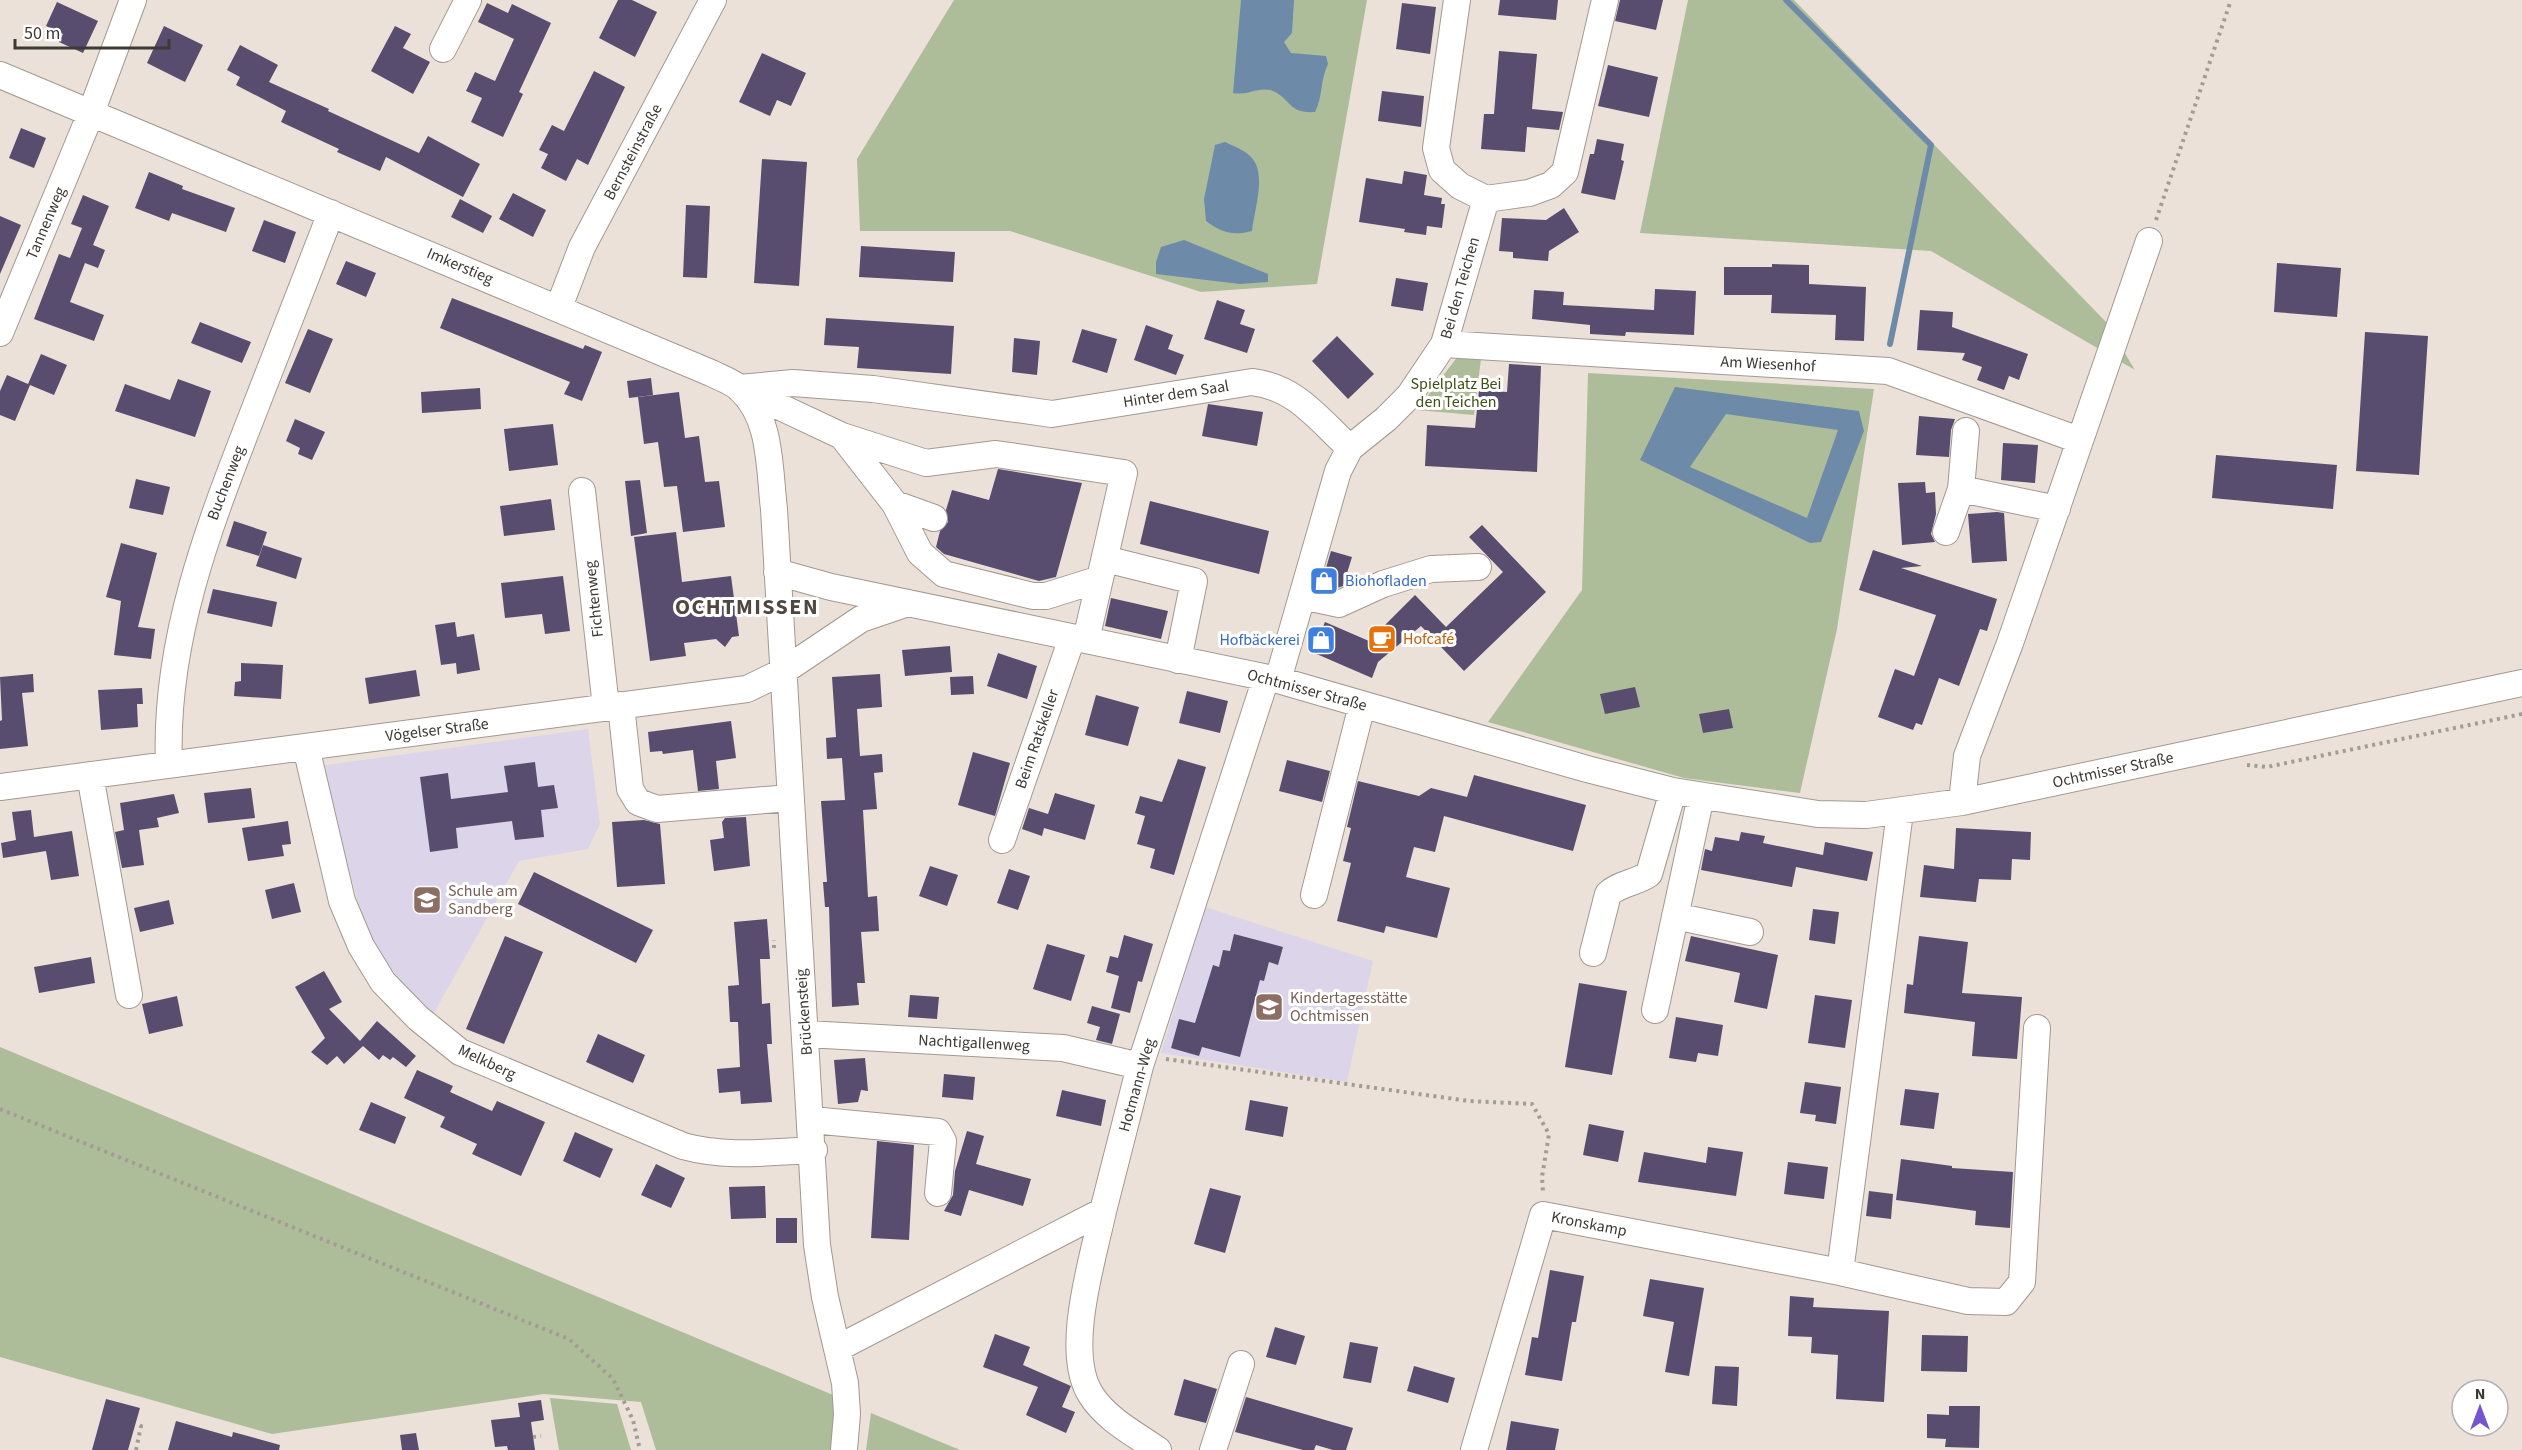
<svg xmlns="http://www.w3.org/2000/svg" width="2522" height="1450" font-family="'Source Sans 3',sans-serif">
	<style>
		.education { fill: #dcd5ea }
		.green { fill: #aebd99 }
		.water { fill: #6e8aa9; fill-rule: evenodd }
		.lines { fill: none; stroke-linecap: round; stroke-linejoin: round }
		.stream { stroke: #6e8aa9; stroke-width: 6 }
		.building { fill: #584d6f }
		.minor-casing { stroke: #a29991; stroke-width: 28 }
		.path { stroke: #a39c95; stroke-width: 4; stroke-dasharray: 3 4.5; stroke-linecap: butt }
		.minor { stroke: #fff; stroke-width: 26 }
		.labels { text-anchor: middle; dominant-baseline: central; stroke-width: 6; stroke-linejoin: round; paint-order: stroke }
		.street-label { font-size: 16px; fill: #3d3a36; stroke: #fff }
		.park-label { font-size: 16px; fill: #3c4f14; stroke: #fff }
		.shop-label { font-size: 16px; fill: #366cbe; stroke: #fff; text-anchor: start }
		.food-label { font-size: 16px; fill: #c56008; stroke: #fff; text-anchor: start }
		.education-label { font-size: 16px; fill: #785e54; stroke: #fff; text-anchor: start }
		.district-label { font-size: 22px; font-weight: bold; letter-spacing: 1.5px; fill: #4f4740; stroke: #fff }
	</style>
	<rect width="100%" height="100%" fill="#ebe1d8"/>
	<path class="education" d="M588 729 600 824 588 849 519 861 430 1020 369 939 319 766Z
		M1205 907 1373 961 1347 1082 1161 1053Z"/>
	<path class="green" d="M954 0H1367L1317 284 1201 292 1010 231H860L857 159Z
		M1688 0H1794L2106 322 2135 370 1931 251 1640 233Z
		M1458 356 1481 359 1474 415 1417 410Z
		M1588 373 1874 389 1837 629 1800 793 1684 778 1488 722 1582 590Z
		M0 1047 833 1395 835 1440 831 1450H656L641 1402 544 1394 272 1434 0 1357Z
		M550 1398 617 1404 631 1450H559Z
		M871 1413 960 1450H866Z"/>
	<path class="water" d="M1241 0H1294L1292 33 1284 42 1291 53 1326 56 1328 64C1320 80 1323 97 1315 112 1287 114 1291 97 1270 90 1258 87 1246 96 1233 93Z
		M1225 142C1233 146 1244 150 1250 156 1268 172 1254 210 1252 231 1233 236 1222 233 1206 221L1204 199 1215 145Z
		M1184 240 1268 274V282L1240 284 1156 274V262L1161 247Z
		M1675 387 1859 411 1864 431 1821 542 1810 543 1640 460ZM1726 414 1838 430 1807 518 1690 467Z"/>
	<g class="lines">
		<path class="stream" d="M1786 0 1931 145 1890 344"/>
	</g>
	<path class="building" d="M618 0H632L657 12 635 57 599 38Z
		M1500 0H1558L1556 20 1498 15Z
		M1620 0H1663L1656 30 1615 21Z
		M57 2 98 21 83 53 59 42 63 34 46 26Z
		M487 3 508 13 512 4 551 23 519 92 523 94 503 137 471 122 482 98 466 91 475 72 495 81 514 39 478 22Z
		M1402 3 1436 7 1430 54 1396 49Z
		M164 26 203 45 185 82 147 63Z
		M395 26 411 34 403 48 430 62 413 94 371 71Z
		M240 45 278 65 269 82 329 109 328 111 419 153 428 136 480 164 463 197 386 157 380 171 337 152 339 149 281 122 286 111 236 85 240 77 227 70Z
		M1499 51 1537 54 1532 109 1563 112 1559 130 1527 127 1525 152 1481 149 1484 114H1494Z
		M762 53 806 73 791 106 777 100 770 116 739 102Z
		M1608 65 1658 77 1649 117 1598 106Z
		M594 71 625 87 588 165 577 159 566 181 541 168 548 154 539 150 552 125 564 131Z
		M1382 91 1424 96 1421 127 1378 121Z
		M21 128 46 138 34 168 9 158Z
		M1597 139 1624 144 1621 160 1624 161 1615 200 1581 193 1590 154H1594Z
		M762 159 807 162 799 286 754 283Z
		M1404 171 1427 175 1424 195 1442 198 1441 204H1445L1442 228 1427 226 1426 235 1404 232 1405 229 1359 222 1366 178 1402 184Z
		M149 172 183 186 182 189 235 208 226 232 172 213 169 221 135 208Z
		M513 193 546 210 533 237 499 219Z
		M83 195 109 206 93 245 105 250 98 268 85 263 70 302 104 315 94 341 34 319 59 254 70 258 82 228 71 224Z
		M460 199 492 216 483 233 451 217Z
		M686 205 710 206 707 278 683 277Z
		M1564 208 1579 232 1549 251 1548 261 1513 258V252L1499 251 1502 218 1546 220Z
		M0 216 21 225 0 274Z
		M264 220 296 232 285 263 252 251Z
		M861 246 955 252 953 282 859 277Z
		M346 261 376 273 366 297 336 284Z
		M2277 263 2341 268 2337 317 2274 312Z
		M1772 264 1809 265V284L1866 287 1864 341 1835 340 1836 315 1771 313 1772 295H1724V267H1772Z
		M1396 278 1428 283 1423 311 1391 306Z
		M1655 289 1696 291 1694 335 1626 332 1625 336 1590 334V325L1532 319 1534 290 1564 292 1563 305 1654 310Z
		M452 298 583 349 585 345 602 352 582 401 564 394 570 382 440 328Z
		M1217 300 1245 310 1240 324 1255 329 1247 353 1204 339Z
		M1920 310 1953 312 1952 327 2028 354 2019 380 2009 376 2004 390 1977 380 1982 367 1962 360 1965 353 1917 350Z
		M826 318 954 326 951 374 857 368 859 347 824 345Z
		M200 322 251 342 242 363 191 343Z
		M1146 325 1173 335 1168 349 1184 355 1176 375 1134 360Z
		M308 329 333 339 310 393 285 383Z
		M1082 329 1117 339 1107 373 1072 362Z
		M2365 332 2428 336 2419 475 2356 471Z
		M1337 336 1374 374 1348 399 1312 361Z
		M1014 338 1040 341 1037 375 1012 372Z
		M41 354 67 365 54 395 30 385 15 421 0 415V391L7 375 28 384Z
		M1509 364 1541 366 1537 472 1425 466 1427 425 1475 428 1479 390 1507 392Z
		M651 378 653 395 629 398 627 381Z
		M178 379 211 391 195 437 115 411 125 384 170 400Z
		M480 388 481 409 422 413 421 392Z
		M679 392 685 438 699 436 705 482 719 481 725 527 683 532 677 486 664 487 658 442 644 444 638 397Z
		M1208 404 1263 412 1257 446 1202 436Z
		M1919 416 1955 419 1951 430 1949 457 1916 455Z
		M295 419 325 432 312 460 298 454 300 448 286 441Z
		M553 424 558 465 509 471 504 429Z
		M2003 443 2038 445 2035 483 2001 480Z
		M2216 455 2337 465 2333 509 2212 498Z
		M998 469 1082 483 1056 577 1039 581 944 554 936 547 940 531 948 522 946 510 952 490 989 500Z
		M136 479 170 487 163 515 129 508Z
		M640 480 647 533 631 536 625 481Z
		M1925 482 1926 493 1935 492 1936 514 1931 534 1935 542 1902 545 1898 483Z
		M551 499 555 530 504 536 500 506Z
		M1150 501 1269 531 1259 574 1140 544Z
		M1997 512 2004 513 2007 561 1972 563 1968 514Z
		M234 521 267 532 259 556 226 546Z
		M1482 525 1546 592 1464 671 1421 626 1378 662 1372 678 1312 652 1325 622 1369 641 1415 595 1446 627 1503 572 1469 537Z
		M676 532 682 582 731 576 739 636 732 637 725 647 716 639 684 643 686 656 650 661 634 537Z
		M121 543 157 553 138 627 155 629 151 659 114 655 121 601 106 597Z
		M263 545 302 558 296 579 256 566Z
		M1873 550 1922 566 1901 568 1997 599 1987 631 1980 629 1959 686 1939 678 1922 725 1916 723 1913 730 1878 717 1895 669 1914 676 1936 615 1859 590Z
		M1331 551 1352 557 1343 586 1337 588 1321 585Z
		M563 576 570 631 545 634 542 614 505 618 501 583Z
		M213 589 277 602 272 627 207 613Z
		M1111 598 1168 611 1161 639 1105 626Z
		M455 622 457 637 474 634 480 670 457 674 456 663 441 665 435 625Z
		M950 646 952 672 905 676 902 650Z
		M998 653 1037 666 1027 699 987 686Z
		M241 663 283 665 281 699 234 696 235 682 241 681Z
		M416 670 420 696 369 704 365 678Z
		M33 674 34 692 22 693 28 746 0 749V721L2 720 0 677Z
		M880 674 882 707 857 709 860 756 882 754 883 772 874 773 877 809 863 810 868 897 877 896 879 931 861 932 865 983H857L859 1005 832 1007 829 907H825L823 882H827L821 801 845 800 842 758 827 759 826 738 836 737 832 677Z
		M973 676 974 694 951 695 950 677Z
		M1635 687 1640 707 1605 714 1600 694Z
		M142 688 143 704H137L138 727 101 730 98 690Z
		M1187 691 1228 701 1220 733 1179 723Z
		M1096 695 1139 707 1128 746 1085 735Z
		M1729 709 1733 728 1703 733 1699 714Z
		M731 721 736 758 716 761 719 789 698 791 693 750 663 754 662 751 650 752 648 732Z
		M973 752 1010 763 995 816 958 805Z
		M1178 759 1206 767 1174 875 1150 868 1155 849 1137 844 1145 816 1135 813 1140 796 1162 802Z
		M1287 760 1330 771 1322 802 1279 791Z
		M535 762 538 787 554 785 558 808 541 810 544 837 515 840 512 821 456 828 458 848 430 852 420 777 448 773 451 799 508 792 504 766Z
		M1474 775 1586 805 1573 851 1444 816 1435 852 1414 847 1406 877 1450 888 1437 938 1386 926 1384 933 1337 921 1351 863 1343 861 1351 828 1347 827 1358 781 1419 796 1431 788 1467 797Z
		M251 788 255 818 208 823 204 793Z
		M1055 793 1095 805 1085 840 1044 828 1042 836 1022 829 1029 808 1048 814Z
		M174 794 179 813 157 818 159 827 139 830 144 865 122 868 115 832 124 830 120 803Z
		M31 810 34 837 72 831 79 876 51 880 46 851 3 858 1 843 16 840 12 812Z
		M746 817 750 866 714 871 710 840 724 838 722 822 725 818Z
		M644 820 660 824 665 884 617 887 612 822Z
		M288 821 291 844 282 845 284 856 248 861 242 828Z
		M1956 828 2031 832 2030 860 2012 859 2011 880 1979 879 1976 902 1920 897 1924 865 1954 869Z
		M1741 832 1765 836 1763 843 1823 855 1825 842 1873 852 1867 881 1796 867 1792 887 1701 870 1705 849 1712 851 1715 837 1739 841Z
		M930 866 958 875 947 906 919 896Z
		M1009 869 1030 876 1018 910 997 903Z
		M534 872 653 930 636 963 518 904Z
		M294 883 301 912 272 919 265 890Z
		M169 900 174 924 140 932 134 908Z
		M1813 909 1839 912 1835 944 1809 940Z
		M767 919 770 959H760L762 1004 770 1003 772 1044H767L772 1102 741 1104 740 1091 719 1093 717 1069 740 1067 738 1022H730L728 986 739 985 734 922Z
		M1234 934 1283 947 1278 965 1269 962 1264 981 1260 980 1240 1057 1202 1047 1199 1056 1171 1048 1179 1019 1195 1023 1213 965 1219 967 1223 950 1230 951Z
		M1124 935 1153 944 1142 982 1138 981 1130 1013 1111 1008 1119 976 1106 972 1110 956 1118 958Z
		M505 936 543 952 504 1044 466 1029Z
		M1691 936 1778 955 1767 1009 1734 1002 1740 973 1685 961Z
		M1919 936 1968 942 1962 993 2022 997 2017 1059 1972 1056 1975 1022 1904 1013 1907 984 1913 985Z
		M1047 944 1085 955 1071 1001 1033 989Z
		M91 957 95 983 39 993 34 967Z
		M324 971 342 1002 329 1009 360 1041 377 1021 416 1056 406 1067 393 1057 390 1060 383 1055 379 1060 363 1046 344 1064 337 1056 327 1065 311 1052 325 1038 295 987Z
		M1579 983 1627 991 1612 1075 1565 1067Z
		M910 995 939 997 937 1019 908 1017Z
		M1815 995 1852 1000 1845 1048 1808 1043Z
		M177 996 183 1026 149 1034 142 1004Z
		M1092 1006 1120 1014 1112 1044 1096 1040 1100 1027 1087 1023Z
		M1676 1017 1723 1025 1718 1056 1698 1053 1696 1062 1669 1058Z
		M598 1034 645 1055 633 1083 586 1062Z
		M865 1058 868 1091 861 1090 858 1102 838 1104 834 1060Z
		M417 1070 453 1086 450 1092 492 1111 497 1101 545 1122 521 1176 472 1154 477 1144 440 1127 445 1117 404 1098Z
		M944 1074 975 1077 973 1100 942 1097Z
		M1805 1082 1841 1087 1836 1124 1815 1121 1816 1115 1800 1113Z
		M1905 1089 1939 1093 1934 1129 1900 1125Z
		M1062 1090 1106 1100 1101 1126 1056 1116Z
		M1250 1100 1288 1107 1283 1137 1245 1130Z
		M371 1102 406 1117 395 1144 359 1130Z
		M1589 1124 1624 1131 1618 1162 1583 1155Z
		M967 1131 984 1136 976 1164 1031 1179 1023 1206 969 1190 961 1216 944 1211 953 1195 955 1171Z
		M575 1132 613 1149 600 1178 563 1161Z
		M877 1141 914 1145 909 1240 871 1238Z
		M1708 1147 1743 1152 1736 1196 1638 1182 1644 1152 1706 1163Z
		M1901 1159 1952 1166V1168L2013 1172 2010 1228 1975 1225 1976 1211 1896 1200Z
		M1788 1162 1828 1167 1824 1199 1784 1194Z
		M656 1164 685 1178 671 1208 641 1195Z
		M765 1186 766 1218 731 1219 729 1187Z
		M1210 1188 1241 1196 1225 1253 1194 1244Z
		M1869 1191 1893 1194 1891 1219 1866 1216Z
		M776 1218H797V1243H776Z
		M1550 1270 1584 1276 1576 1322H1572L1562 1381 1525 1375 1532 1337 1538 1338Z
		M1650 1279 1704 1288 1689 1376 1665 1372 1674 1322 1643 1316Z
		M1790 1296 1814 1298 1813 1307 1889 1311 1884 1402 1836 1399 1838 1355 1811 1353 1812 1337 1788 1336Z
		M1275 1327 1305 1336 1296 1365 1266 1357Z
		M995 1334 1030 1347 1023 1365 1071 1386 1062 1407 1075 1412 1066 1433 1026 1415 1038 1387 983 1367Z
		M1922 1335 1968 1336 1967 1372 1921 1371Z
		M1350 1342 1378 1347 1371 1383 1343 1378Z
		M1414 1366 1455 1378 1448 1403 1407 1391Z
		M1715 1366 1739 1367 1737 1406 1712 1404Z
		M1184 1379 1217 1389 1206 1423 1174 1415Z
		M1246 1397 1353 1428 1346 1450H1333L1316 1445 1314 1450H1303L1235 1432Z
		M106 1399 140 1408 128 1450H92Z
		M541 1400 544 1420 531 1422 535 1450H508L507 1446 495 1447 491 1420 520 1417 518 1403Z
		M1949 1406H1980L1979 1448 1945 1447 1946 1439 1927 1438V1414L1949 1415Z
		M176 1421 232 1437 233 1432 280 1445 279 1450H168Z
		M1511 1421 1559 1429 1555 1450H1506Z
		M416 1433 419 1450H402L400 1435Z"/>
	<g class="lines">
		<g class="minor-casing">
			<path id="minor" d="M1457 0 1436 148 1442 170 1460 186 1486 199 1529 193 1551 185 1565 172 1605 0
				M443 49 468 0
				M0 75 711 373C721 378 733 382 740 389 772 418 769 469 774 509L817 1245 825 1297 845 1383 847 1414 844 1450
				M559 307 582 247 713 0
				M0 333 91 113 133 0
				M1444 344 1888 371 2079 440
				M739 388 793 383 873 389 1052 414 1252 382C1296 387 1318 419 1350 448
				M742 389 842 436 926 463 996 454 1124 473 1086 640
				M1966 431 1961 489 2057 509
				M842 436 895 504 934 518
				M582 491 606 707
				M895 504 920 553 944 574 1033 596H1046L1100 579
				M1946 532 1961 489
				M1105 559 1194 581 1178 660
				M777 572 831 587 1278 680 1587 769 1673 791 1818 814 1866 815 1962 802 2522 683
				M1302 596 1339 604 1383 584 1431 569 1478 567
				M1278 680 1338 471 1350 448 1386 419 1409 396 1444 344 1486 199
				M621 705 630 789 638 802 657 809 790 798
				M306 747 342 901 361 946 383 982 418 1018 460 1052 683 1146C726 1158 769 1152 814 1150
				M169 764C164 644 207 531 250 421 277 351 304 282 331 213
				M90 775 129 995
				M0 787 747 689 782 672 861 619 908 603
				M1962 802 1967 756 2010 643 2149 241
				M1002 840 1072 638
				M1314 895 1362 705
				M1675 916 1750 932
				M1593 953 1608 894C1620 883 1636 883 1649 874L1673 791
				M1655 1010 1701 796
				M806 1034 1063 1048 1140 1066
				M812 1120 938 1132 943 1141 938 1193
				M1103 1211C1093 1259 1063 1352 1091 1395 1106 1419 1135 1434 1158 1450
				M1840 1272 1968 1301 2006 1302 2022 1282 2037 1028
				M838 1348 1103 1211 1140 1066 1266 678
				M1213 1450 1241 1364
				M1474 1450 1543 1215 1840 1272 1900 812"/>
		</g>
		<path class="path" d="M2156 220 2231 0
			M2247 765 2267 767 2522 714
			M774 948V940
			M1166 1059 1469 1101 1532 1104 1549 1134 1542 1177 1543 1193
			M0 1109 569 1339 613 1379 633 1420 640 1450
			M533 1437 541 1436
			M136 1450 141 1426 136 1425"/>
		<use href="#minor" class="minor"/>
	</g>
	<defs>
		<g id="shop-square" transform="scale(1.5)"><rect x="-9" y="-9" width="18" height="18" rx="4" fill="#3f7fe0" stroke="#fff"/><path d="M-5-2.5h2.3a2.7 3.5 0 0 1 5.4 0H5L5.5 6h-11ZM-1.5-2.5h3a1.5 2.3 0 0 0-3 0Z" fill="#fff"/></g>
		<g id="cafe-square" transform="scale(1.5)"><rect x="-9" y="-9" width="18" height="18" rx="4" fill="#e8710a" stroke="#fff"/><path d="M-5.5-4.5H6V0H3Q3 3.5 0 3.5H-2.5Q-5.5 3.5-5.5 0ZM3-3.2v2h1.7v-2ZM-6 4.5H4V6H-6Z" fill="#fff"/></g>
		<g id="school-square" transform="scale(1.5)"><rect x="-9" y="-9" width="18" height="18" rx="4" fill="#8d6e63" stroke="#fff"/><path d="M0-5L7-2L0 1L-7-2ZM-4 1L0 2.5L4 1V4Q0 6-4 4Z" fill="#fff"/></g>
	</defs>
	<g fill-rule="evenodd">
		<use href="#shop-square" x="1324" y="581"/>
		<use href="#cafe-square" x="1382" y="639"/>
		<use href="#shop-square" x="1321" y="640"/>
		<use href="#school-square" x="427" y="900"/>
		<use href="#school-square" x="1269" y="1007"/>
	</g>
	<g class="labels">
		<g class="street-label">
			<text transform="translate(633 152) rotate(-62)">Bernsteinstraße</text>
			<text transform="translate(46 223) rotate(-67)">Tannenweg</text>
			<text transform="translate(460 266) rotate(23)">Imkerstieg</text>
			<text transform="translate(1460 288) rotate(-74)">Bei den Teichen</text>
			<text transform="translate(1768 364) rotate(3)">Am Wiesenhof</text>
			<text transform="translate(1176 394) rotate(-9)">Hinter dem Saal</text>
			<text transform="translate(226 483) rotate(-69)">Buchenweg</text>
			<text transform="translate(594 599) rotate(-96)">Fichtenweg</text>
			<text transform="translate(1307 690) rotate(15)">Ochtmisser Straße</text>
			<text transform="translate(437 730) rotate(-7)">Vögelser Straße</text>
			<text transform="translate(1037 739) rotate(-71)">Beim Ratskeller</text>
			<text transform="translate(2113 770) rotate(-12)">Ochtmisser Straße</text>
			<text transform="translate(804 1012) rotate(-94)">Brückensteig</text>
			<text transform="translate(974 1043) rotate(3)">Nachtigallenweg</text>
			<text transform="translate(487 1062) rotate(25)">Melkberg</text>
			<text transform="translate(1137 1085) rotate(-74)">Hotmann-Weg</text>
			<text transform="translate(1589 1224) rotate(11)">Kronskamp</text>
		</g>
		<g class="park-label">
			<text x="1456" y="384">Spielplatz Bei<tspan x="1456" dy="18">den Teichen</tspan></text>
		</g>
		<g class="shop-label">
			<text x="1345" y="581">Biohofladen</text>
			<text x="1300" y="640" text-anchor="end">Hofbäckerei</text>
		</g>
		<g class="food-label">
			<text x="1403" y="639">Hofcafé</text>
		</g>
		<g class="education-label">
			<text x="448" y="891">Schule am<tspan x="448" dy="18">Sandberg</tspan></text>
			<text x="1290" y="998">Kindertagesstätte<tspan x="1290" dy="18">Ochtmissen</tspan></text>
		</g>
		<g class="district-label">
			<text x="747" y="607">OCHTMISSEN</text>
		</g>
	</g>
	<g transform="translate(2480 1408)"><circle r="28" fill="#ffffff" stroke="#b1b0af" stroke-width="1.5"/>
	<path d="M0-4.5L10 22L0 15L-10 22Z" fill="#7556cf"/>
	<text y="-9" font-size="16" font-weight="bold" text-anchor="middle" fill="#3d3a36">N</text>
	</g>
	<path d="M15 39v9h154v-9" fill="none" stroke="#3d3a36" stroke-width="3"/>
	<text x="24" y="39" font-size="18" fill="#3d3a36" stroke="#ffffff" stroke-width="4.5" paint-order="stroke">50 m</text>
</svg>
